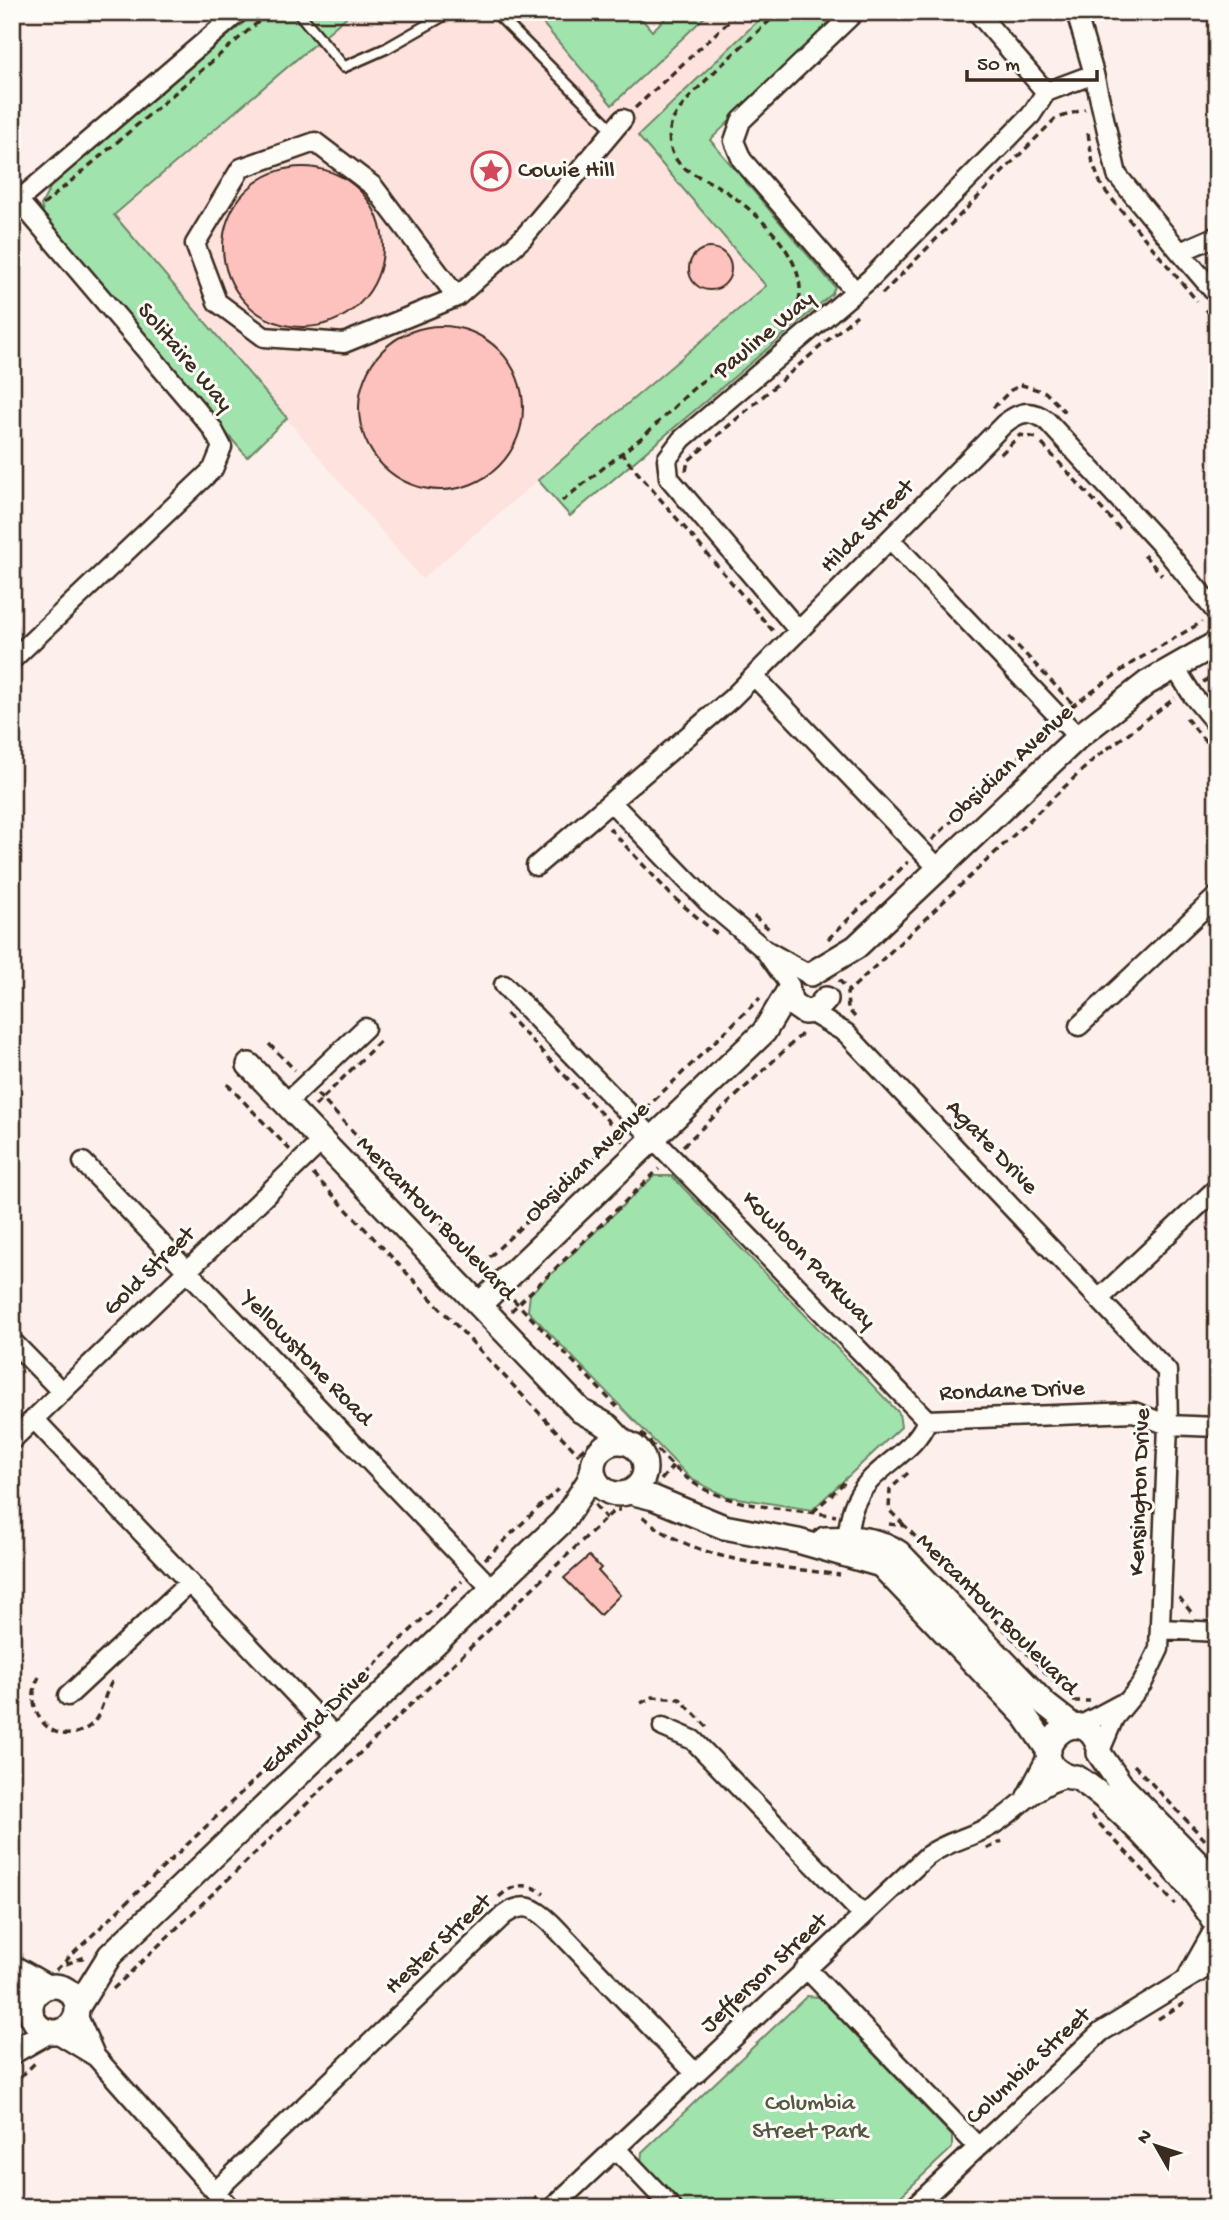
<svg xmlns="http://www.w3.org/2000/svg" width="1229" height="2220" font-family="'Gochi Hand',sans-serif">
	<style>
		.built { fill: #fde2de }
		.green { fill: #a1e3ad; stroke: #6e8666; stroke-width: 2 }
		.building { fill: #fec2be; stroke: #3b2a1e; stroke-width: 2 }
		.lines { fill: none; stroke-linecap: round; stroke-linejoin: round }
		.lane-casing { stroke: #3b2a1e; stroke-width: 14 }
		.street-casing { stroke: #3b2a1e; stroke-width: 23 }
		.secondary-casing { stroke: #3b2a1e; stroke-width: 28 }
		.path { stroke: #3b2a1e; stroke-width: 3.5; stroke-dasharray: 7 5; stroke-linecap: butt }
		.lane { stroke: #fdfcf7; stroke-width: 9 }
		.street { stroke: #fdfcf7; stroke-width: 18 }
		.secondary { stroke: #fdfcf7; stroke-width: 23 }
		.labels { text-anchor: middle; dominant-baseline: central; stroke-width: 6; stroke-linejoin: round; paint-order: stroke }
		.poi-label { font-size: 24px; fill: #3b2a1e; stroke: #fdfcf7; text-anchor: start }
		.street-label { font-size: 24px; fill: #3b2a1e; stroke: #fdfcf7 }
		.park-label { font-size: 24px; fill: #545842; stroke: #fdfcf7 }
	</style>
	<rect width="100%" height="100%" fill="#fdf0ec"/>
	<filter id="ink" filterUnits="userSpaceOnUse"><feTurbulence type="fractalNoise" baseFrequency=".0143" numOctaves="2"/><feDisplacementMap in="SourceGraphic" scale="14" xChannelSelector="R" yChannelSelector="G"/><feConvolveMatrix kernelMatrix="1 2 1 2 8 2 1 2 1" color-interpolation-filters="sRGB"/></filter>
	<g filter="url(#ink)">
		<path class="built" d="M352 12H533L612 105 710 12H767L638 136 766 286 422 579 114 215Z"/>
		<path class="green" d="M256 12H352L114 215 287 418 247 457 46 222 41 205 51 186Z
			M533 12H636L652 31 672 12H710L612 105Z
			M767 12H843L710 140 835 287 832 294 570 516 538 480 766 286 638 136Z
			M654 1176H672L899 1413 901 1427 812 1510 725 1496 691 1479 528 1311 530 1294Z
			M807 1996 819 1997 952 2136V2148L888 2208H684L641 2163 642 2152Z"/>
		<path class="building" d="M223 247a80 80 0 1 1 160 0a80 80 0 1 1-160 0Z
			M689 269a21 21 0 1 1 42 0a21 21 0 1 1-42 0Z
			M359 408a82 82 0 1 1 164 0a82 82 0 1 1-164 0Z
			M589 1556 601 1568 598 1571 620 1595 600 1615 564 1578Z"/>
		<g class="lines">
			<g class="lane-casing">
				<path id="lane" d="M298 12 344 67 387 48 450 12
					M495 12 613 130"/>
			</g>
			<g class="street-casing">
				<path id="street" d="M977 12 1046 92 1094 74
					M1076 12 1094 74 1117 175 1180 252 1217 236
					M12 206 239 12
					M1180 252 1217 295
					M855 291 742 160 734 141 741 121 855 12
					M457 297 373 186 315 142 241 168 195 244 217 302 264 337 344 343 457 297 523 238 623 119
					M890 539 1078 737
					M799 631 669 478 667 459 682 439 870 279 1031 115 1046 92
					M12 660 213 469 222 447 212 428 19 201
					M1174 666 1193 696 1217 725
					M754 676 939 869
					M611 802 708 902 764 949 806 973
					M536 866 732 698 1004 424C1019 412 1031 408 1047 421L1164 548 1217 613
					M764 949 790 986 788 992
					M504 985 927 1420
					M810 1012 846 1033 1167 1371 1168 1425 1159 1649 1142 1684 1114 1718 1099 1753
					M1079 1026 1217 896
					M286 1103 365 1028
					M83 1162 493 1590
					M1100 1298 1217 1188
					M12 1341 62 1392
					M34 1419 337 1738
					M12 1440 322 1141
					M846 1550C848 1532 849 1513 858 1497 874 1466 915 1453 927 1420L1134 1412 1168 1425 1217 1427
					M1162 1629 1217 1632
					M68 1696 189 1583
					M663 1727 693 1740 863 1915
					M1078 1727 1121 1704
					M1026 1797 1049 1753
					M12 1964 52 1987
					M12 1968 32 2008
					M806 1968 978 2147
					M1189 1974 1215 1928
					M77 2014 95 2055
					M55 2032 96 2057 230 2208
					M615 2148 672 2208
					M216 2191 504 1915C524 1901 534 1907 551 1923L696 2074
					M552 2208 927 1856C946 1842 966 1839 987 1828 1018 1813 1037 1778 1076 1777
					M913 2208 1101 2032 1217 1961"/>
			</g>
			<g class="secondary-casing">
				<path id="secondary" d="M811 974 856 947 1078 737 1147 683 1217 643
					M788 992 791 1003 804 1012 815 1011 826 999
					M249 1065 581 1411 608 1426 623 1442
					M480 1304 764 1032 788 992
					M593 1468a26 26 0 1 1 52 0a26 26 0 1 1-52 0Z
					M630 1492 654 1498 724 1527 798 1541 881 1565 1025 1716 1049 1751
					M825 1539C851 1538 878 1537 899 1553L1046 1705 1073 1726
					M1099 1753 1122 1786 1217 1883
					M1070 1777C1014 1758 1082 1693 1099 1748
					M1076 1777C1117 1802 1189 1880 1215 1922
					M31 2009a23 23 0 1 1 46 0a23 23 0 1 1-46 0Z
					M77 2008 110 1955 563 1521 589 1481 593 1468
					M12 2052 49 2031"/>
			</g>
			<path class="path" d="M635 108 739 12
				M1088 133 1093 164 1102 187 1197 301
				M43 205 270 12
				M882 294 1055 119 1085 109
				M1206 309 1217 324
				M993 408 1011 390 1022 385 1045 392 1065 412
				M1042 444 1122 531
				M620 452 773 631
				M1001 454 1020 435 1037 438
				M686 471 688 461 857 315
				M562 501 646 434 697 385 787 321C793 312 800 304 800 293 802 251 750 206 719 187 706 179 689 174 678 162 669 151 667 136 672 122 681 98 756 34 779 12
				M1144 555 1162 575
				M1009 637 1074 705
				M1203 682 1217 674
				M1071 707 1132 663 1202 622
				M1186 718 1217 755
				M609 828 673 897 717 934
				M932 840 1047 729
				M754 916 769 929
				M828 939 908 862
				M839 980 849 991
				M506 1014 611 1124 623 1142
				M855 1017 848 1009 847 993 1094 759 1175 698
				M269 1044 295 1070
				M227 1084 291 1151
				M317 1094 486 1270
				M315 1106 380 1041
				M645 1109 760 998
				M683 1146 804 1032
				M1208 1172 1217 1164
				M313 1174 579 1455
				M481 1265 624 1129
				M513 1299 617 1407
				M511 1311 659 1169
				M641 1433C659 1451 676 1472 697 1485 736 1509 792 1508 836 1516
				M579 1452 593 1440
				M661 1480 673 1466
				M595 1505 606 1518
				M813 1512 847 1480
				M643 1517C697 1563 772 1565 840 1575
				M889 1524 905 1526 1065 1693
				M904 1525 889 1510 890 1489 908 1473
				M485 1559 558 1489
				M1179 1597 1191 1612
				M39 1677C21 1709 52 1750 87 1728 104 1717 102 1693 115 1678
				M1073 1701H1090
				M641 1703 653 1697 680 1699 709 1729
				M331 1707 462 1581
				M1134 1765 1208 1843
				M1091 1815 1175 1904
				M987 1849 1002 1841
				M499 1897C514 1883 528 1882 544 1894
				M66 1964 85 1957
				M56 1970 308 1729
				M113 1989 606 1518 615 1510H620
				M1158 2019 1184 2003
				M12 2085 35 2063
				M526 2208 537 2197"/>
			<use href="#lane" class="lane"/>
			<use href="#street" class="street"/>
			<use href="#secondary" class="secondary"/>
		</g>
	</g>
	<defs>
		<g id="sight-ring" transform="scale(2.0125)"><circle r="9.5" fill="#fdfcf7" stroke="#d1495b" stroke-width="1.5"/><path d="M0-6L1.8-2.2L6-1.7L2.9 1.2L3.7 5.4L0 3.3L-3.7 5.4L-2.9 1.2L-6-1.7L-1.8-2.2Z" fill="#d1495b"/></g>
	</defs>
	<g fill-rule="evenodd">
		<use href="#sight-ring" x="491" y="171"/>
	</g>
	<g class="labels">
		<g class="poi-label">
			<text x="518" y="171">Cowie Hill</text>
		</g>
		<g class="street-label">
			<text transform="translate(765 336) rotate(-40)">Pauline Way</text>
			<text transform="translate(184 358) rotate(50)">Solitaire Way</text>
			<text transform="translate(868 527) rotate(-45)">Hilda Street</text>
			<text transform="translate(1011 765) rotate(-43)">Obsidian Avenue</text>
			<text transform="translate(991 1148) rotate(46)">Agate Drive</text>
			<text transform="translate(588 1163) rotate(-44)">Obsidian Avenue</text>
			<text transform="translate(435 1219) rotate(46)">Mercantour Boulevard</text>
			<text transform="translate(808 1261) rotate(46)">Kowloon Parkway</text>
			<text transform="translate(150 1272) rotate(-44)">Gold Street</text>
			<text transform="translate(306 1359) rotate(46)">Yellowstone Road</text>
			<text transform="translate(1012 1392) rotate(-2)">Rondane Drive</text>
			<text transform="translate(1141 1492) rotate(-88)">Kensington Drive</text>
			<text transform="translate(996 1615) rotate(45)">Mercantour Boulevard</text>
			<text transform="translate(316 1722) rotate(-44)">Edmund Drive</text>
			<text transform="translate(439 1945) rotate(-43)">Hester Street</text>
			<text transform="translate(765 1974) rotate(-43)">Jefferson Street</text>
			<text transform="translate(1029 2067) rotate(-43)">Columbia Street</text>
		</g>
		<g class="park-label">
			<text x="810" y="2104">Columbia<tspan x="810" dy="28">Street Park</tspan></text>
		</g>
	</g>
	<rect width="1229" height="2220" fill="none" stroke="#fdfcf7" stroke-width="42"/>
	<rect x="21" y="21" width="1187" height="2178" fill="none" stroke="#3b2a1e" stroke-width="2.5" filter="url(#ink)"/>
	<g transform="translate(1156 2146) rotate(309)" stroke="#fdfcf7" stroke-width="5" paint-order="stroke">
	<path d="M0-5L12 26L0 18L-12 26Z" fill="#3b2a1e"/>
	<text y="-10" font-size="19" font-weight="bold" text-anchor="middle" fill="#3b2a1e">N</text>
	</g>
	<path d="M967 70v10h130v-10" fill="none" stroke="#3b2a1e" stroke-width="3.5"/>
	<text x="977" y="70" font-size="21" fill="#3b2a1e" stroke="#fdfcf7" stroke-width="5" paint-order="stroke">50 m</text>
</svg>
